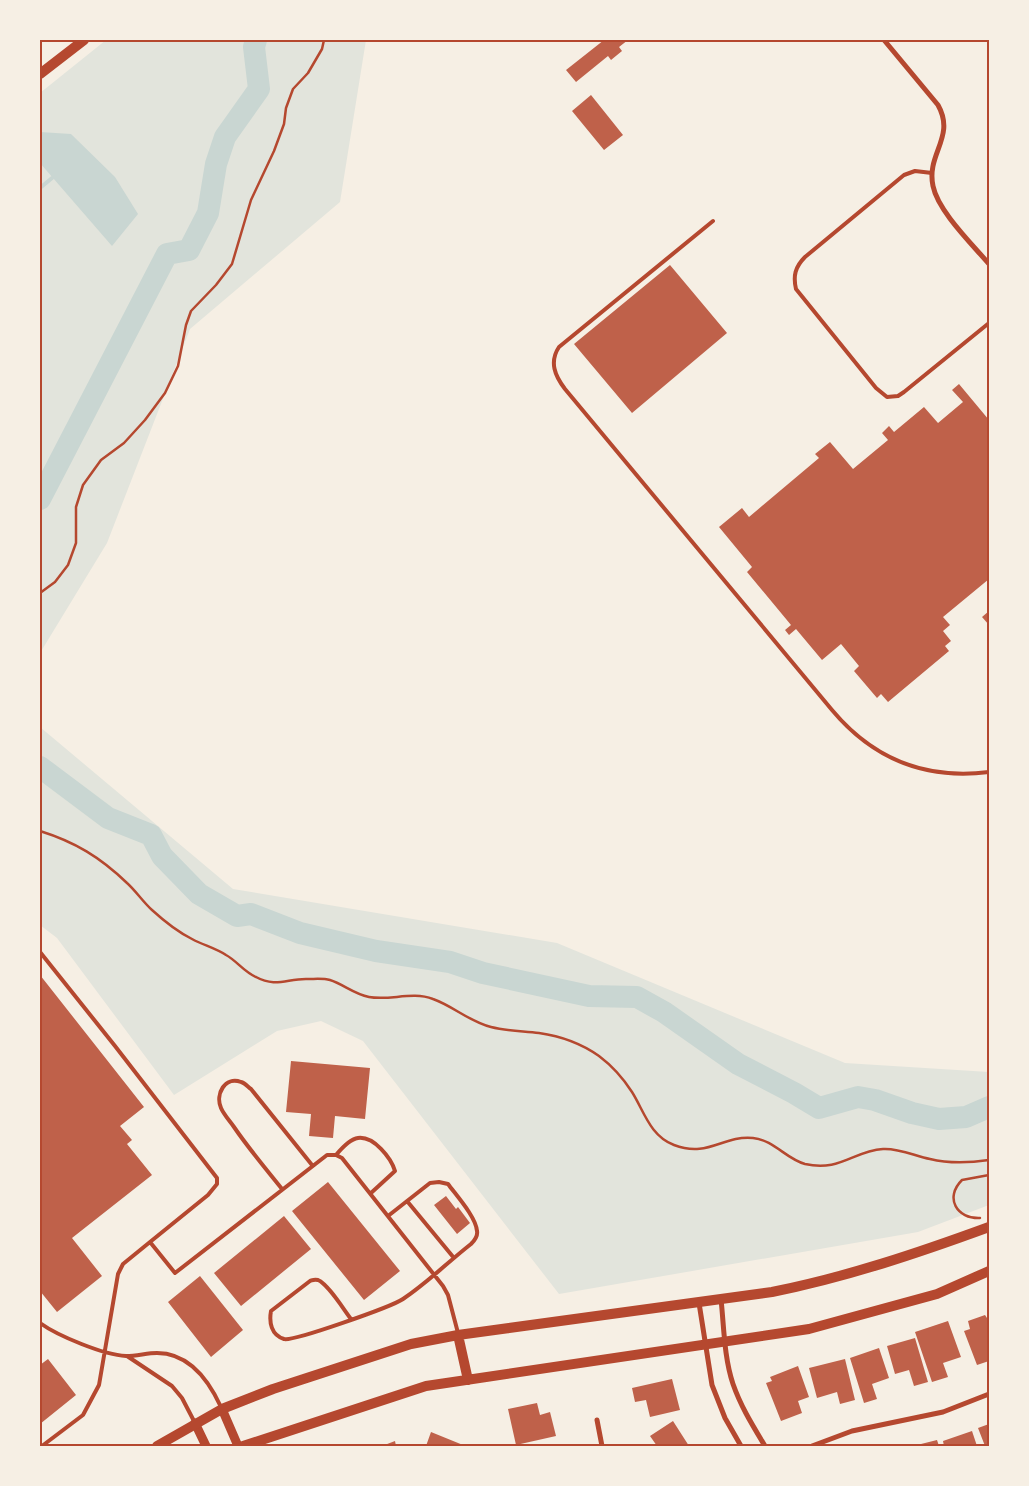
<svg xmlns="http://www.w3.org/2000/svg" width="1029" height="1486" font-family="Poppins,sans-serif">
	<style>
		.green { fill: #e2e4dc }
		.water { fill: #c9d6d2 }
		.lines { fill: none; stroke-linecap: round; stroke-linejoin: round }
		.stream { stroke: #c9d6d2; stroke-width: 4 }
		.river { stroke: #c9d6d2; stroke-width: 22 }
		.building { fill: #bf614a }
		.path { stroke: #b5482f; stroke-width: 2.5 }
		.service { stroke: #b5482f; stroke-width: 4 }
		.minor { stroke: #b5482f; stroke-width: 5 }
		.tertiary { stroke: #b5482f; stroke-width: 9 }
		.secondary { stroke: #b5482f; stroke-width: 10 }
		.neatline { fill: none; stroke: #b5482f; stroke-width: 2 }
	</style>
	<rect width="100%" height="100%" fill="#f6efe4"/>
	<path class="green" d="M106 40H366L340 202 190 329 107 543 40 653V93Z
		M40 727 233 889 557 943 845 1063 989 1072V1205L918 1232 559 1294 363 1041 321 1021 277 1031 174 1095 57 938 40 925Z"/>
	<path class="water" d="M40 132 71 134 115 177 138 214 112 246 40 163Z"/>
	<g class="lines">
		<path class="stream" d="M40 188 52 178"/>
		<path class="river" d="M40 499 167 254 189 250 208 213 216 164 225 137 259 89 254 47 256 40
			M40 767 108 818 151 835 162 856 199 894 237 916 251 914 300 933 376 951 450 962 483 973 589 996 637 997 664 1012 738 1064 794 1093 819 1108 858 1097 875 1100 912 1113 939 1119 966 1117 989 1107"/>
	</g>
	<path class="building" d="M604 40H628L619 47 622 51 611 60 608 56 576 82 566 70Z
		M591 95 623 135 604 150 572 111Z
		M670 265 727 333 632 413 574 344Z
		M959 384 989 420V579L943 617 950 625 943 631 951 641 945 646 949 651 888 702 881 694 877 698 854 671 859 666 841 644 822 660 796 629 789 635 785 630 791 625 747 572 752 567 719 527 742 508 749 517 819 458 815 454 830 442 853 469 888 440 882 433 889 426 894 432 924 407 938 423 963 402 952 390Z
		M989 611V625L982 617Z
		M40 975 144 1107 120 1126 132 1140 127 1144 152 1175 72 1238 102 1276 57 1312 40 1291Z
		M291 1061 370 1068 365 1119 335 1116 333 1138 309 1136 311 1114 286 1112Z
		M328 1182 400 1271 364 1300 292 1211Z
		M446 1196 456 1209 458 1207 470 1223 457 1234 434 1205Z
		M284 1216 311 1249 241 1306 214 1273Z
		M200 1276 243 1330 211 1357 168 1302Z
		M985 1315 987 1318 989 1317V1361L977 1365 964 1331 970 1329 968 1321Z
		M948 1321 961 1357 943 1363 948 1377 932 1382 915 1332Z
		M915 1338 928 1382 914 1386 909 1370 895 1374 887 1346Z
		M879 1348 889 1378 872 1384 877 1399 864 1403 850 1358Z
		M48 1359 76 1395 40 1424V1365Z
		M845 1359 855 1400 840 1404 837 1392 817 1398 809 1368Z
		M798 1366 809 1397 798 1401 802 1413 781 1421 766 1383 772 1381 770 1377Z
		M672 1379 680 1410 650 1417 646 1400 635 1402 632 1388Z
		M537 1403 540 1415 550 1412 556 1436 516 1445 508 1409Z
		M673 1421 689 1446H657L650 1436Z
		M989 1424V1446H985L978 1428Z
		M972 1431 977 1446H944L943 1441Z
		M431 1432 463 1445 462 1446H426Z
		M937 1440 939 1446H917V1445Z
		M395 1441 396 1446H382Z"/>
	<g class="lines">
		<path class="path" d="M40 593 55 582 68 565 76 543V507L83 485 101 460 124 443 145 420 165 393 178 366 186 325 191 311 216 285 232 264 251 200 274 151 284 124 286 108 293 89 308 73 322 49 324 40
			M40 831C75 842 100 857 127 883 136 891 143 902 152 910 164 921 178 932 192 939 203 945 215 948 226 955 237 961 244 972 256 977 276 988 288 978 308 979 315 979 323 978 330 980 343 984 354 994 369 997 390 1001 412 991 433 999 453 1006 470 1022 491 1027 507 1031 523 1031 539 1033 560 1036 582 1044 599 1056 611 1065 623 1078 632 1092 644 1111 650 1136 674 1145 708 1158 723 1135 753 1138 774 1140 786 1159 805 1164 840 1172 853 1151 883 1149 899 1148 915 1156 930 1159 950 1164 969 1163 989 1160
			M980 1218C957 1219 944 1198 962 1180L989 1175"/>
		<path class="service" d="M932 173 915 171 904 175 805 257C795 267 793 276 796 289L876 388 887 397 898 396 904 392 989 323
			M713 221 559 347C549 362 555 376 565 389L832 710C873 759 926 780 989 772
			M40 952 115 1046 217 1178V1184L208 1195 150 1242
			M336 1155C341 1149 350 1139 358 1138 374 1136 391 1158 395 1171L371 1193
			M282 1189C266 1169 249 1149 234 1127 230 1121 224 1115 221 1108 215 1094 225 1076 241 1082 245 1083 248 1087 251 1089L312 1165
			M407 1201 454 1258
			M351 1319C344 1310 328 1284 318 1280 314 1279 313 1280 310 1281L271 1311C269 1322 271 1335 284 1339 292 1342 391 1307 403 1299 427 1283 448 1262 471 1244 475 1240 478 1236 477 1231 476 1217 456 1195 448 1184L439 1182 430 1183 388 1216
			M40 1323C58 1336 104 1355 126 1356 137 1356 147 1353 157 1353 190 1353 209 1381 221 1407
			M127 1356 172 1386 182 1398 195 1423
			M42 1446 83 1415 99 1385 118 1274 123 1264 150 1242 175 1273 327 1155H336L342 1158 443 1286 448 1295 458 1333"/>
		<path class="minor" d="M884 40 938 105C956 137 926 154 933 186 938 211 972 244 989 264
			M721 1299C724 1327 724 1357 733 1384 741 1407 753 1426 765 1446
			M699 1303 712 1385 725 1418 741 1446
			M597 1420 602 1446
			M812 1446 852 1431 943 1412 989 1394"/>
		<path class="tertiary" d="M222 1409 238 1446
			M195 1423 206 1446"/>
		<path class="secondary" d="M40 74 84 40
			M458 1335 468 1380
			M157 1446 222 1409 273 1389 411 1344 458 1335 772 1292C847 1277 918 1253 989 1227
			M243 1446 426 1386 809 1329 937 1294 989 1271"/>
	</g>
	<rect width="1029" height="1486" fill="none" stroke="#f6efe4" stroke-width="82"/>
	<rect x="41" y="41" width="947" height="1404" class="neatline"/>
</svg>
